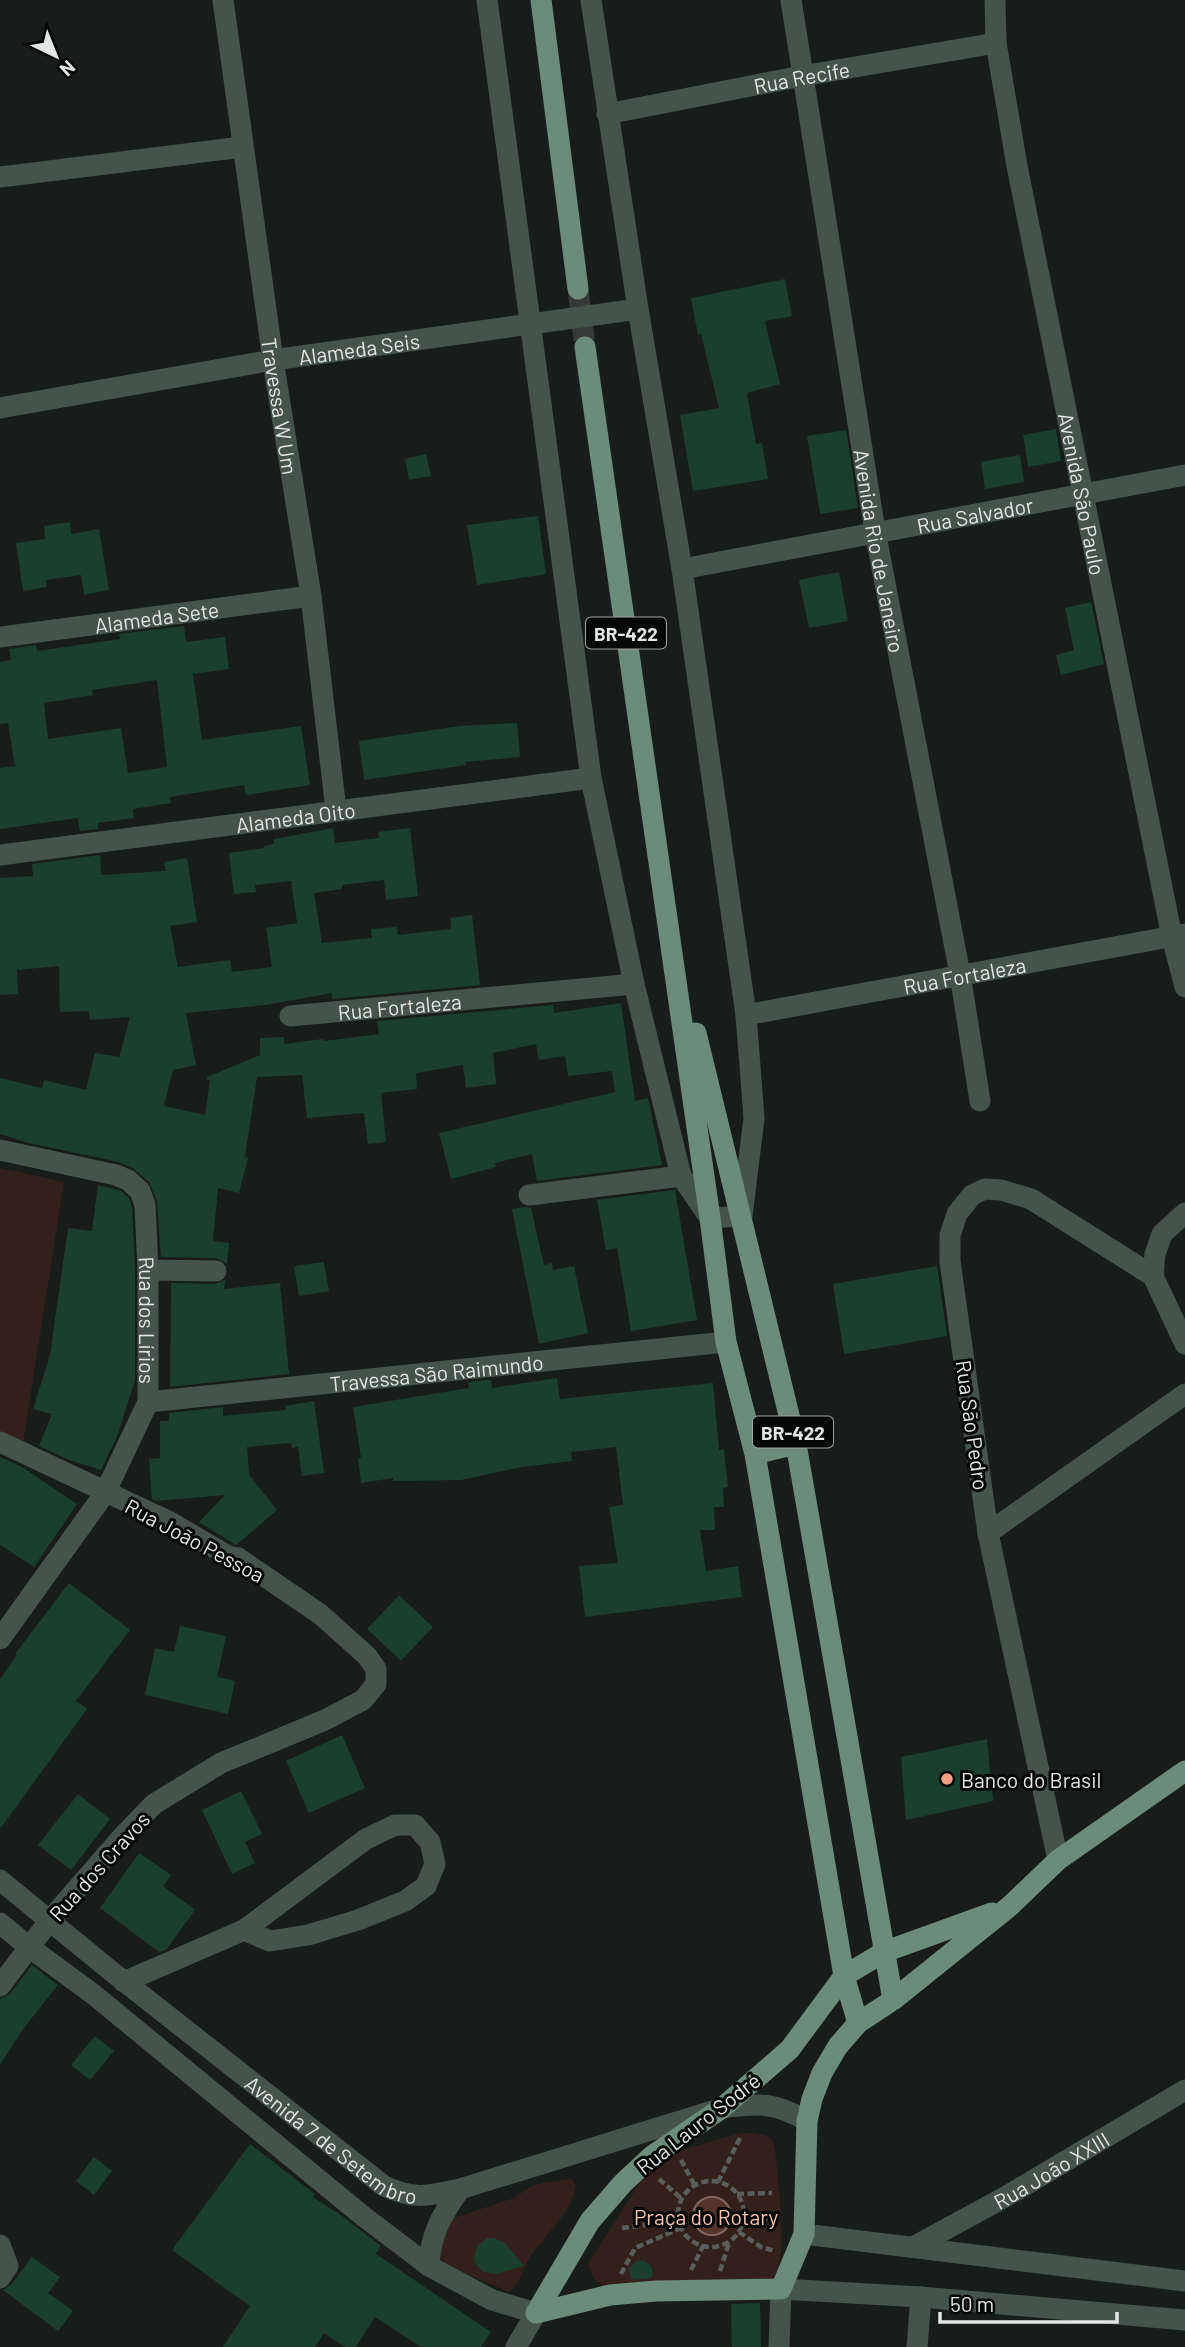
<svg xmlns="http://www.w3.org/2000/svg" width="1185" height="2347" font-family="Barlow,sans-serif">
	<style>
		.green { fill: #34201a }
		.water { fill: #553328; stroke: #806960; stroke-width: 2 }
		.building { fill: #1a3f2e; fill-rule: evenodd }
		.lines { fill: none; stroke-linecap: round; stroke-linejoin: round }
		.major-tunnel { stroke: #363b39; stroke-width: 21; stroke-dasharray: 21 10; stroke-linecap: butt }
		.path { stroke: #595e5c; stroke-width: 4.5; stroke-dasharray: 7 3.5; stroke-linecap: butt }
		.minor { stroke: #44544c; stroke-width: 21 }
		.major { stroke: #6c8c7b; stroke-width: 21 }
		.poi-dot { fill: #f39f83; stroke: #050706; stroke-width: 2.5 }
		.labels { text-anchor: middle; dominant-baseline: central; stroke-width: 6; stroke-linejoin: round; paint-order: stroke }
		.shield { fill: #050706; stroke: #a0a3a1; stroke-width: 2 }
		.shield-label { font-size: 19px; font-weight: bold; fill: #e3e6e4 }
		.street-label { font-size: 21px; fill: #e3e6e4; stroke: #050706 }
		.poi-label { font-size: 21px; fill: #e3e6e4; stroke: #050706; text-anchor: start }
		.park-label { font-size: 21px; fill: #f8c3b1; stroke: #050706 }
	</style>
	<rect width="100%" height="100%" fill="#181d1b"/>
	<path class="green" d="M0 1168 64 1182 23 1442 0 1431Z
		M741 2133H755L770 2137 775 2147C777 2179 791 2259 771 2283L603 2286 594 2279 588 2264 647 2171 668 2154Z
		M568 2179H571L576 2185C572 2212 547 2233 532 2254 523 2266 521 2283 509 2292L455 2269 435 2255 451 2219 514 2198 533 2185Z"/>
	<path class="water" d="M693 2216a19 19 0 1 1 38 0a19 19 0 1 1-38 0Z"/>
	<path class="building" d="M785 279 792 316 765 321 780 384 747 393 756 444 762 443 768 479 693 491 680 415 719 408 701 334 698 335 691 298Z
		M1056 429 1061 461 1028 467 1023 435Z
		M846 430 858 508 820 514 807 436Z
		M426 454 431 476 409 480 405 459Z
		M1020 455 1024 482 985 489 981 462Z
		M538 516 546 574 477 585 467 525Z
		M70 522 71 534 99 529 109 590 84 595 81 575 46 580 47 587 23 591 16 543 45 539 44 526Z
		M839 572 848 621 809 628 799 580Z
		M1091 602 1104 664 1061 675 1056 655 1074 650 1065 608Z
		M184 626 186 642 225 637 229 669 193 674 202 740 301 726 310 785 246 795 244 785 170 797 171 803 133 809 134 818 98 823V829L80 831 78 818 0 829V768L15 766 8 723 0 724V662L11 660 9 649 36 645 37 651 120 639 119 634ZM157 680 167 767 128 773 121 728 48 739 44 703 93 695 92 690Z
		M517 723 520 757 465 762 466 765 364 780 359 741 460 726Z
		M333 828 335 843 379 838 378 832 410 828 418 896 386 900 384 880 342 885V889L314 893 322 943 372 938 371 929 397 927 398 935 451 929 450 918 472 915 480 985 332 999V993L265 1005 186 1013 196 1065 173 1070 164 1106 205 1115 210 1080H207V1077L260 1055V1038L284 1037V1044L323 1039 324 1041 379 1034 377 1021 553 1005 554 1013 621 1003 635 1101 648 1098 662 1165 537 1181 532 1154 495 1163 496 1167 451 1179 439 1133 615 1092 612 1071 568 1076 565 1056 539 1060 536 1044 493 1053 496 1084 466 1088 463 1065 416 1073 417 1089 381 1093 386 1142 368 1144 364 1113 307 1118 302 1075 257 1077 245 1157 248 1158 239 1193 218 1188 213 1241 229 1243 227 1264 216 1258 161 1257 157 1201 149 1182 133 1168 119 1162 29 1143 0 1134V1078L42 1088 44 1080 86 1090 95 1053 119 1057 130 1017 90 1020 89 1011 60 1012 59 966 17 970 18 994 0 995V878L33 876 32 864 100 855 101 875 166 871 164 862 187 858 197 922 170 926 178 967 230 960 232 972 272 967 266 928 297 923 291 881 255 885 256 892 234 894 229 853 264 848 263 846 274 844V839Z
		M98 1185 121 1191 129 1198 132 1208 135 1270V1380L118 1434 101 1470 69 1460 39 1446 52 1414 33 1409 50 1355 68 1228 92 1231Z
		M675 1190 697 1320 631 1331 617 1248 606 1250 597 1200Z
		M523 1207 531 1208 544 1265 552 1263 553 1270 574 1266 588 1333 539 1344 512 1209Z
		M324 1262 329 1291 299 1296 294 1266Z
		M937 1266 947 1336 844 1354 833 1284Z
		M225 1280 224 1289 280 1283 289 1374 170 1387 171 1283 216 1284Z
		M557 1378 560 1399 713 1383 719 1450 724 1449 728 1487 723 1488 724 1507H714L715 1530H700L706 1571 738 1566 742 1597 585 1617 579 1566 618 1563 609 1507 623 1505 616 1447 571 1452 572 1461 522 1467 461 1480 393 1481V1478L361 1483 358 1458H361L353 1407 469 1388 468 1382 477 1381 491 1380 492 1388Z
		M314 1401 324 1473 302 1476 298 1447 292 1448 291 1443 247 1447 249 1475 277 1510 236 1545 199 1522 225 1495 156 1501 152 1499 149 1459 160 1458V1421H169V1413L223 1407V1416L286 1410 285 1406Z
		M0 1457 22 1467 77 1504 34 1567 0 1545Z
		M69 1583 130 1630 76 1701 87 1709 0 1829V1679L17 1655 15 1654Z
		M399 1595 433 1627 401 1661 367 1629Z
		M180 1626 226 1636 217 1677 235 1681 228 1714 145 1695 155 1648 174 1652Z
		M342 1735 365 1788 309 1813 286 1761Z
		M987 1739 993 1801 906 1820 901 1757Z
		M241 1791 262 1834 245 1842 255 1863 232 1874 202 1810Z
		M78 1794 110 1819 71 1870 38 1845Z
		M139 1853 171 1875 163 1886 195 1910 166 1950 159 1952 100 1908Z
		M32 1965 58 1985 23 2029 0 2065V1999L10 1994Z
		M95 2036 114 2051 90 2080 71 2065Z
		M250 2144 315 2194 313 2197 342 2216 381 2246 376 2254 491 2332 481 2347H421L375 2317 356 2347H345L324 2333 315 2347H223L250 2306 172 2250Z
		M94 2157 112 2171 94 2195 76 2181Z
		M487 2238H493L504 2242 524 2266 495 2274 483 2272 475 2263 474 2257 477 2246Z
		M32 2257 60 2277 48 2293 73 2311 58 2331 3 2290 11 2285Z
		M638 2260 645 2261 651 2266 653 2273 651 2278 631 2280 629 2268Z
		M760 2303 761 2347H732L731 2304Z"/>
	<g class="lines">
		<path class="major-tunnel" d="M578 289 585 347"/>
		<path class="path" d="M681 2160 695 2186
			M659 2179 682 2199
			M678 2214a33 33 0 1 1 66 0a33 33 0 1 1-66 0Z
			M718 2182 740 2138
			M737 2194 772 2193
			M744 2216 773 2219
			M622 2228 679 2221
			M739 2232 761 2247 775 2251
			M691 2270 703 2246
			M720 2271 729 2243
			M621 2274 635 2248 681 2228"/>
		<g class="minor">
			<path id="s1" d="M223 0 273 360 311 596 336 810"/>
			<path d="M487 0 591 778 634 984 681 1176 710 1218 742 1216 754 1118 746 1015 682 569 638 309 591 0"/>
			<path id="s2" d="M791 0 875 531 960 974 980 1101"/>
			<path id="s3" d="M995 0 996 43 1017 166 1172 937 1185 987"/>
			<path id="s4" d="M607 114 802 76 996 43"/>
			<path d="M0 177 242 147"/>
			<path id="s5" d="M0 408 273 360 638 309"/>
			<path id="s6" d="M682 569 1185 475"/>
			<path id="s7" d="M0 637 311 596"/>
			<path id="s8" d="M0 855 591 778"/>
			<path id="s9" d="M746 1015 1185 934"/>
			<path id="s10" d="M290 1016 634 984"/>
			<path id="s11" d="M0 1150 116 1175 128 1180 140 1191 145 1205 148 1270V1402L105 1493 0 1639"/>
			<path d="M529 1195 681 1176"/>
			<path d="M1185 1213 1162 1234 1155 1254 1153 1276 1185 1344"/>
			<path d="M148 1270 216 1271"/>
			<path id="s12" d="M148 1402 726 1342"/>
			<path d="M0 1442 170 1522 230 1557 238 1558 320 1614 367 1656 376 1669V1684L363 1700 325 1720 221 1763 154 1804 124 1835 50 1920 0 1986"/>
			<path d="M988 1533 1185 1394"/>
			<path d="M1058 1860 988 1533 950 1261V1235L957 1214 972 1195 985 1189 1001 1190 1031 1199 1153 1276"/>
			<path id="s13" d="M0 1880 111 1971 384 2186C414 2200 429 2196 460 2189L722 2108C759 2103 775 2102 807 2121"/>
			<path d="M0 1923 29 1947 93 1994 363 2216 429 2266 492 2300 536 2313 516 2347"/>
			<path d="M124 1982 244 1930 270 1941 308 1935 358 1920 405 1901 426 1886 435 1864 430 1842 415 1825H395L366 1839 244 1930"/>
			<path d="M804 2234 1185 2281"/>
			<path d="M0 2245 8 2266 0 2278"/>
			<path id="s14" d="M915 2246 1005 2197 1185 2090"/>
			<path d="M429 2266C430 2235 442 2214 460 2189"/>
			<path d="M779 2347 781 2289 921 2297 1185 2320"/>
			<path d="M917 2347 921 2297"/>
		</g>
		<path class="major" d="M541 0 578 289
			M585 347 710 1218 726 1342 755 1454 844 1976 858 2023
			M696 1033 796 1444 893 2000
			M755 1454 796 1444
			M536 2313 610 2295 656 2291 781 2289 804 2234 807 2121 812 2099 822 2073 838 2046 858 2023 893 2000 1010 1906 1058 1860 1185 1771
			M536 2313 590 2221 623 2183 652 2156 722 2108 790 2049 844 1976 884 1952 992 1913"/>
	</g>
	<circle class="poi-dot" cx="947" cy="1779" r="7"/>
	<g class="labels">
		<g class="shield">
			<rect x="586" y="617.5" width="80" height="31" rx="5"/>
			<rect x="753" y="1416.5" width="80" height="31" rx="5"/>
		</g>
		<g class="shield-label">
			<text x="626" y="633">BR-422</text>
			<text x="793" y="1432">BR-422</text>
		</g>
		<g class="street-label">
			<text stroke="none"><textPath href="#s4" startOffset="198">Rua Recife</textPath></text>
			<text stroke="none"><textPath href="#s5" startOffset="364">Alameda Seis</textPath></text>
			<text stroke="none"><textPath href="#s1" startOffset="410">Travessa W Um</textPath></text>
			<text stroke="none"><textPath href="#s3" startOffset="502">Avenida São Paulo</textPath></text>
			<text stroke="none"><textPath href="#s6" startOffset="298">Rua Salvador</textPath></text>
			<text stroke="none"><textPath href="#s2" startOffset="558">Avenida Rio de Janeiro</textPath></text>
			<text stroke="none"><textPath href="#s7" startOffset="158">Alameda Sete</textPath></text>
			<text stroke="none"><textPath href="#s8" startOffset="298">Alameda Oito</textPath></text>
			<text stroke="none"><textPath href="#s9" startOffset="222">Rua Fortaleza</textPath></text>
			<text stroke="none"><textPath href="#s10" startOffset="110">Rua Fortaleza</textPath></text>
			<text stroke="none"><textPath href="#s11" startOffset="278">Rua dos Lírios</textPath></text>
			<text stroke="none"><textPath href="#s12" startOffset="290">Travessa São Raimundo</textPath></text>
			<text transform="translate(973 1425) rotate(82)">Rua São Pedro</text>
			<text transform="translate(195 1540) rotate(28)">Rua João Pessoa</text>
			<text transform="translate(99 1866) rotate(-48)">Rua dos Cravos</text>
			<text transform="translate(698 2123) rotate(-38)">Rua Lauro Sodré</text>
			<text stroke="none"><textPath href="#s13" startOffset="422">Avenida 7 de Setembro</textPath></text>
			<text stroke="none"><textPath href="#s14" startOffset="156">Rua João XXIII</textPath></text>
		</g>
		<g class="poi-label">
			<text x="961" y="1779">Banco do Brasil</text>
		</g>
		<g class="park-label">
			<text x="706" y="2216">Praça do Rotary</text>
		</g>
	</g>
	<g transform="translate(56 56) rotate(137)" stroke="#050706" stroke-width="5" paint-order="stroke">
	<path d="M0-5L12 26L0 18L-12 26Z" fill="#e3e6e4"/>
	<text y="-10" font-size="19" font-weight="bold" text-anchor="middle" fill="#e3e6e4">N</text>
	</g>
	<path d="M940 2312v10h177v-10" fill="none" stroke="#e3e6e4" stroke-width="3.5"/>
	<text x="950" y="2312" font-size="21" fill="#e3e6e4" stroke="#050706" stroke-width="5" paint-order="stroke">50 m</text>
</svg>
